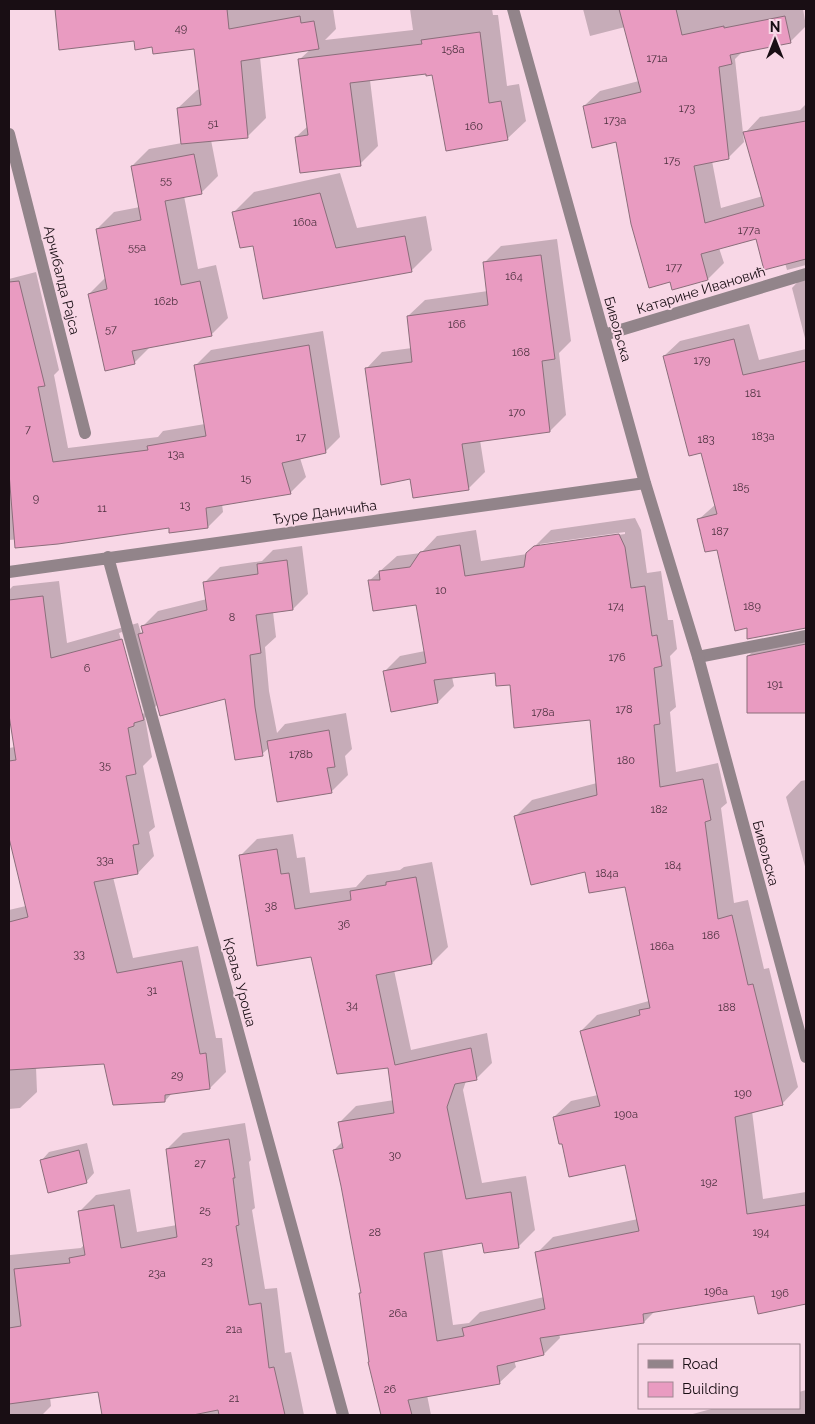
<svg xmlns="http://www.w3.org/2000/svg" width="815" height="1424" font-family="Raleway,sans-serif">
	<style>
		.shadow { fill: #0003; fill-rule: evenodd }
		.building { fill: #e99bc1; stroke: #8b6e7b }
		.lines { fill: none; stroke-linecap: round; stroke-linejoin: round }
		.service { stroke: #92848a; stroke-width: 12 }
		.minor { stroke: #92848a; stroke-width: 12 }
		.labels { text-anchor: middle; dominant-baseline: central; stroke-width: 4; stroke-linejoin: round; paint-order: stroke }
		.number-label { font-size: 11px; fill: #4d313f }
		.street-label { font-size: 14px; fill: #190e14; stroke: #f8d7e6 }
	</style>
	<rect width="100%" height="100%" fill="#f8d7e6"/>
	<path class="shadow" d="M146 9H333L336 29 325 40 413 30 410 9H492L493 15H498L507 86 519 84 526 121 507 139 433 74 427 73 370 80 378 146 360 164 296 137 308 126 300 59 311 49 260 57 266 118 248 136 211 140 218 176 201 193 184 196 198 269 216 265 228 318 211 335 151 346 134 363 89 294 106 277 97 229 114 212 140 207 132 166 149 149 182 143 178 108 197 90 201 89 196 47 153 46 133 22Z
		M583 9H803L806 26 790 42 742 52 735 59 744 142 728 158 712 161 721 208 763 196 745 133 760 117 800 110 806 104V265L787 270 785 263 757 238 719 248 724 263 708 279 673 288 617 140 584 106 600 91 639 81 625 27 590 36Z
		M340 173 357 228 426 216 432 250 411 271 254 244 234 212 254 192Z
		M557 239 571 341 559 353 566 415 550 431 480 440 485 472 468 489 411 478 366 369 382 352 412 348 408 316 425 300 488 291 484 263 501 246Z
		M36 272 59 370 54 375 68 448 158 437 163 431 205 424 196 365 211 350 323 331 340 437 325 452 300 458 306 477 291 492 222 504 223 512 208 527H170L9 540V279Z
		M806 273V342L792 288Z
		M749 324 759 360 806 349V627H748L718 548 698 520 716 504 702 451 664 356 680 341Z
		M635 518 641 530 647 573 661 571 668 620H673L677 649 670 656 676 707 670 712 676 772 718 763 727 803 721 808 734 903 748 900 764 969 769 968 798 1087 782 1104 752 1111 763 1199 806 1192V1303L759 1313 754 1294 655 1311 644 1322 559 1334 560 1338 544 1354 514 1360 516 1367 499 1383 427 1395 431 1415H382L369 1362 360 1293 362 1292 343 1185 334 1150 343 1141 340 1122 356 1106 394 1100 389 1067 241 855 257 839 293 834 297 858 305 857 310 893 356 887 367 875 400 870 404 867 432 862 448 947 432 963 394 970 411 1050 487 1033 492 1063 476 1079 466 1081 463 1090 482 1183 526 1176 535 1230 518 1247 483 1241 442 1249 453 1325 469 1323 480 1312 544 1297 537 1253 553 1237 638 1219 626 1164 563 1142 554 1117 571 1101 598 1095 581 1031 597 1015 649 1001 625 886 586 871 516 816 532 800 597 783 591 718 511 683 496 672 452 677 454 686 438 702 384 672 400 656 425 651 417 604 369 581 397 556 421 553 437 536 476 530 481 561 527 554 551 530ZM625 532V534L540 546V544Z
		M302 546 308 594 293 609 273 612 276 637 265 647 269 691 277 733 285 724 346 713 352 749 345 756 348 775 331 792 269 748 262 754 226 698 158 704 145 718 152 757 143 766 155 827 149 832 154 856 138 873 113 877 133 958 198 946 216 1038H222L226 1072 210 1088 173 1092 165 1101 105 1063 36 1067 37 1092 20 1108 9 1109V910L26 906 11 842H9V748L15 747 9 706V590L13 586 59 581 67 643 138 623 141 633 144 630 143 626 158 611 207 599 205 582 220 567 262 561 273 550ZM122 632 144 713 142 715 119 633Z
		M806 632V712H748V656L764 640Z
		M806 780V870L786 797 801 781Z
		M245 1123 251 1160 249 1162 255 1208 252 1210 265 1289 277 1288 285 1353 291 1352 304 1415H103L99 1391 50 1397 51 1406 42 1415H9V1247L10 1255 81 1248 85 1244 80 1211 96 1195 130 1189 137 1232 177 1225 167 1149 183 1133Z
		M87 1143 94 1173 86 1182 41 1161 49 1152Z
		M806 1390V1415H689L715 1408H799V1392Z"/>
	<path class="building" d="M55 9H227L229 29 300 16 301 23 314 21 319 49 241 61 248 138 181 144 177 108 201 105 194 49 153 54 152 47 135 50 134 41 59 50Z
		M619 9H676L682 35 724 26V28L785 16 791 43 730 55 732 64 719 67 729 159 694 166 705 223 764 206 743 132 806 121V259L764 270 756 239 701 254 708 280 672 290 670 282 649 288 631 224 616 142 592 148 583 106 641 92Z
		M480 32 489 103 501 101 508 140 446 151 432 75 426 76V74L350 83 361 166 300 173 295 137 308 135 298 59 422 44 421 40Z
		M194 154 202 194 165 201 181 285 200 281 212 336 132 351 135 364 105 371 88 294 107 289 96 229 141 220 131 166Z
		M320 193 336 248 405 236 412 272 263 299 253 246 240 248 232 212Z
		M541 255 555 359 542 361 550 432 462 444 469 490 413 498 410 479 381 485 365 368 412 362 407 316 488 305 483 262Z
		M19 281 45 386 38 387 53 462 148 450 147 446 206 436 194 365 309 345 326 453 282 463 291 494 206 508 208 528 169 533V528L58 544 15 548 9 473V282Z
		M734 339 743 375 806 361V628L747 639V628L735 631 717 550 705 552 697 519 717 514 701 453 689 456 663 356Z
		M619 534 625 547 631 588 645 586 652 636 657 635 662 666 654 668 660 724 654 725 660 787 703 779 711 820 705 822 718 919 732 915 748 985 753 984 783 1105 735 1117 747 1214 806 1205V1304L758 1314 754 1296 643 1314 644 1323 540 1338 544 1355 497 1366 500 1384 408 1400 412 1415H381L368 1362H369L359 1293H361L341 1186 333 1150 343 1148 338 1122 394 1113 388 1068 337 1074 311 957 257 966 239 855 277 849 281 874 289 873 295 909 351 900 350 891 386 885V882L416 877 432 964 376 975 395 1065 471 1048 477 1080 455 1084 447 1107 466 1199 511 1192 519 1248 484 1253 482 1243 424 1253 437 1341 464 1336 462 1328 545 1309 535 1252 639 1231 625 1165 569 1177 562 1144H559L553 1117 600 1106 580 1031 640 1015 639 1010 650 1008 625 887 589 893 585 872 531 885 514 816 597 795 590 720 514 728 510 685 496 686 495 673 434 680 438 703 391 712 383 671 426 663 416 605 373 611 368 580H380L379 571 410 567 420 552 460 545 465 576 524 567 526 553 534 546Z
		M287 560 293 610 256 615 261 653 250 655 255 707 263 756 235 760 225 699 160 716 138 634 143 633 141 626 207 610 203 582 258 574 257 564Z
		M43 596 51 658 122 639 144 720 134 723V726L128 728 136 774 126 776 139 844 133 845 138 874 94 882 117 973 182 961 200 1054 206 1053 210 1089 165 1095V1102L113 1105 104 1064 9 1070V922L28 917 9 838V761L16 760 9 715V600Z
		M806 644V713H747V656Z
		M329 730 335 767 327 768 332 793 277 802 267 741Z
		M229 1139 235 1178H233L239 1225 236 1226 249 1305 261 1303 269 1368 274 1367 285 1415H219L218 1410 193 1415H102L98 1392 9 1404V1328L21 1326 14 1269 70 1263 69 1258 85 1255 78 1211 114 1205 121 1248 177 1237 166 1149Z
		M79 1150 87 1183 48 1193 40 1160Z"/>
	<g class="lines">
		<path class="service" d="M698 657 806 636"/>
		<path class="minor" d="M513 9 645 483 698 657 806 1057
			M9 134 85 433
			M604 335 806 274
			M108 557 343 1415
			M9 572 645 483"/>
	</g>
	<g class="labels">
		<g class="number-label">
			<text x="181" y="28">49</text>
			<text x="453" y="49">158a</text>
			<text x="657" y="58">171a</text>
			<text x="687" y="108">173</text>
			<text x="615" y="120">173a</text>
			<text x="213" y="123">51</text>
			<text x="474" y="126">160</text>
			<text x="672" y="160">175</text>
			<text x="166" y="180">55</text>
			<text x="305" y="222">160a</text>
			<text x="749" y="230">177a</text>
			<text x="137" y="247">55a</text>
			<text x="674" y="267">177</text>
			<text x="514" y="276">164</text>
			<text x="166" y="301">162b</text>
			<text x="457" y="324">166</text>
			<text x="111" y="329">57</text>
			<text x="521" y="352">168</text>
			<text x="702" y="360">179</text>
			<text x="753" y="393">181</text>
			<text x="517" y="412">170</text>
			<text x="28" y="429">7</text>
			<text x="763" y="436">183a</text>
			<text x="301" y="437">17</text>
			<text x="706" y="439">183</text>
			<text x="176" y="454">13a</text>
			<text x="246" y="478">15</text>
			<text x="741" y="487">185</text>
			<text x="36" y="498">9</text>
			<text x="185" y="505">13</text>
			<text x="102" y="508">11</text>
			<text x="720" y="531">187</text>
			<text x="441" y="590">10</text>
			<text x="616" y="606">174</text>
			<text x="752" y="606">189</text>
			<text x="232" y="617">8</text>
			<text x="617" y="657">176</text>
			<text x="87" y="668">6</text>
			<text x="775" y="684">191</text>
			<text x="624" y="709">178</text>
			<text x="543" y="712">178a</text>
			<text x="301" y="754">178b</text>
			<text x="626" y="760">180</text>
			<text x="105" y="765">35</text>
			<text x="659" y="809">182</text>
			<text x="105" y="860">33a</text>
			<text x="673" y="865">184</text>
			<text x="607" y="873">184a</text>
			<text x="271" y="906">38</text>
			<text x="344" y="924">36</text>
			<text x="711" y="935">186</text>
			<text x="662" y="946">186a</text>
			<text x="79" y="954">33</text>
			<text x="152" y="990">31</text>
			<text x="352" y="1005">34</text>
			<text x="727" y="1007">188</text>
			<text x="177" y="1075">29</text>
			<text x="743" y="1093">190</text>
			<text x="626" y="1114">190a</text>
			<text x="395" y="1155">30</text>
			<text x="200" y="1163">27</text>
			<text x="709" y="1182">192</text>
			<text x="205" y="1210">25</text>
			<text x="375" y="1232">28</text>
			<text x="761" y="1232">194</text>
			<text x="207" y="1261">23</text>
			<text x="157" y="1273">23a</text>
			<text x="716" y="1291">196a</text>
			<text x="780" y="1293">196</text>
			<text x="398" y="1313">26a</text>
			<text x="234" y="1329">21a</text>
			<text x="390" y="1389">26</text>
			<text x="234" y="1398">21</text>
		</g>
		<g class="street-label">
			<text transform="translate(62 280) rotate(76)">Арчибалда Рајса</text>
			<text transform="translate(701 290) rotate(-17)">Катарине Ивановић</text>
			<text transform="translate(618 329) rotate(74)">Бивољска</text>
			<text transform="translate(325 512) rotate(-8)">Ђуре Даничића</text>
			<text transform="translate(766 853) rotate(75)">Бивољска</text>
			<text transform="translate(240 982) rotate(75)">Краља Уроша</text>
		</g>
	</g>
	<rect width="815" height="1424" fill="none" stroke="#190e14" stroke-width="20"/>
	<rect x="638" y="1344" width="162" height="65" fill="#f8d7e6" stroke="#9f8792"/>
	<rect x="648" y="1360" width="25" height="8" fill="#92848a" stroke="#9f8792"/>
	<text x="682" y="1369" font-size="15" fill="#190e14">Road</text>
	<rect x="648" y="1382" width="25" height="15" fill="#e99bc1" stroke="#9f8792"/>
	<text x="682" y="1394" font-size="15" fill="#190e14">Building</text>
	<g transform="translate(775 40)" stroke="#f8d7e6" stroke-width="4" paint-order="stroke">
	<path d="M0-4L9 19L0 12L-9 19Z" fill="#190e14"/>
	<text y="-8" font-size="14" font-weight="bold" text-anchor="middle" fill="#190e14">N</text>
	</g>
</svg>
